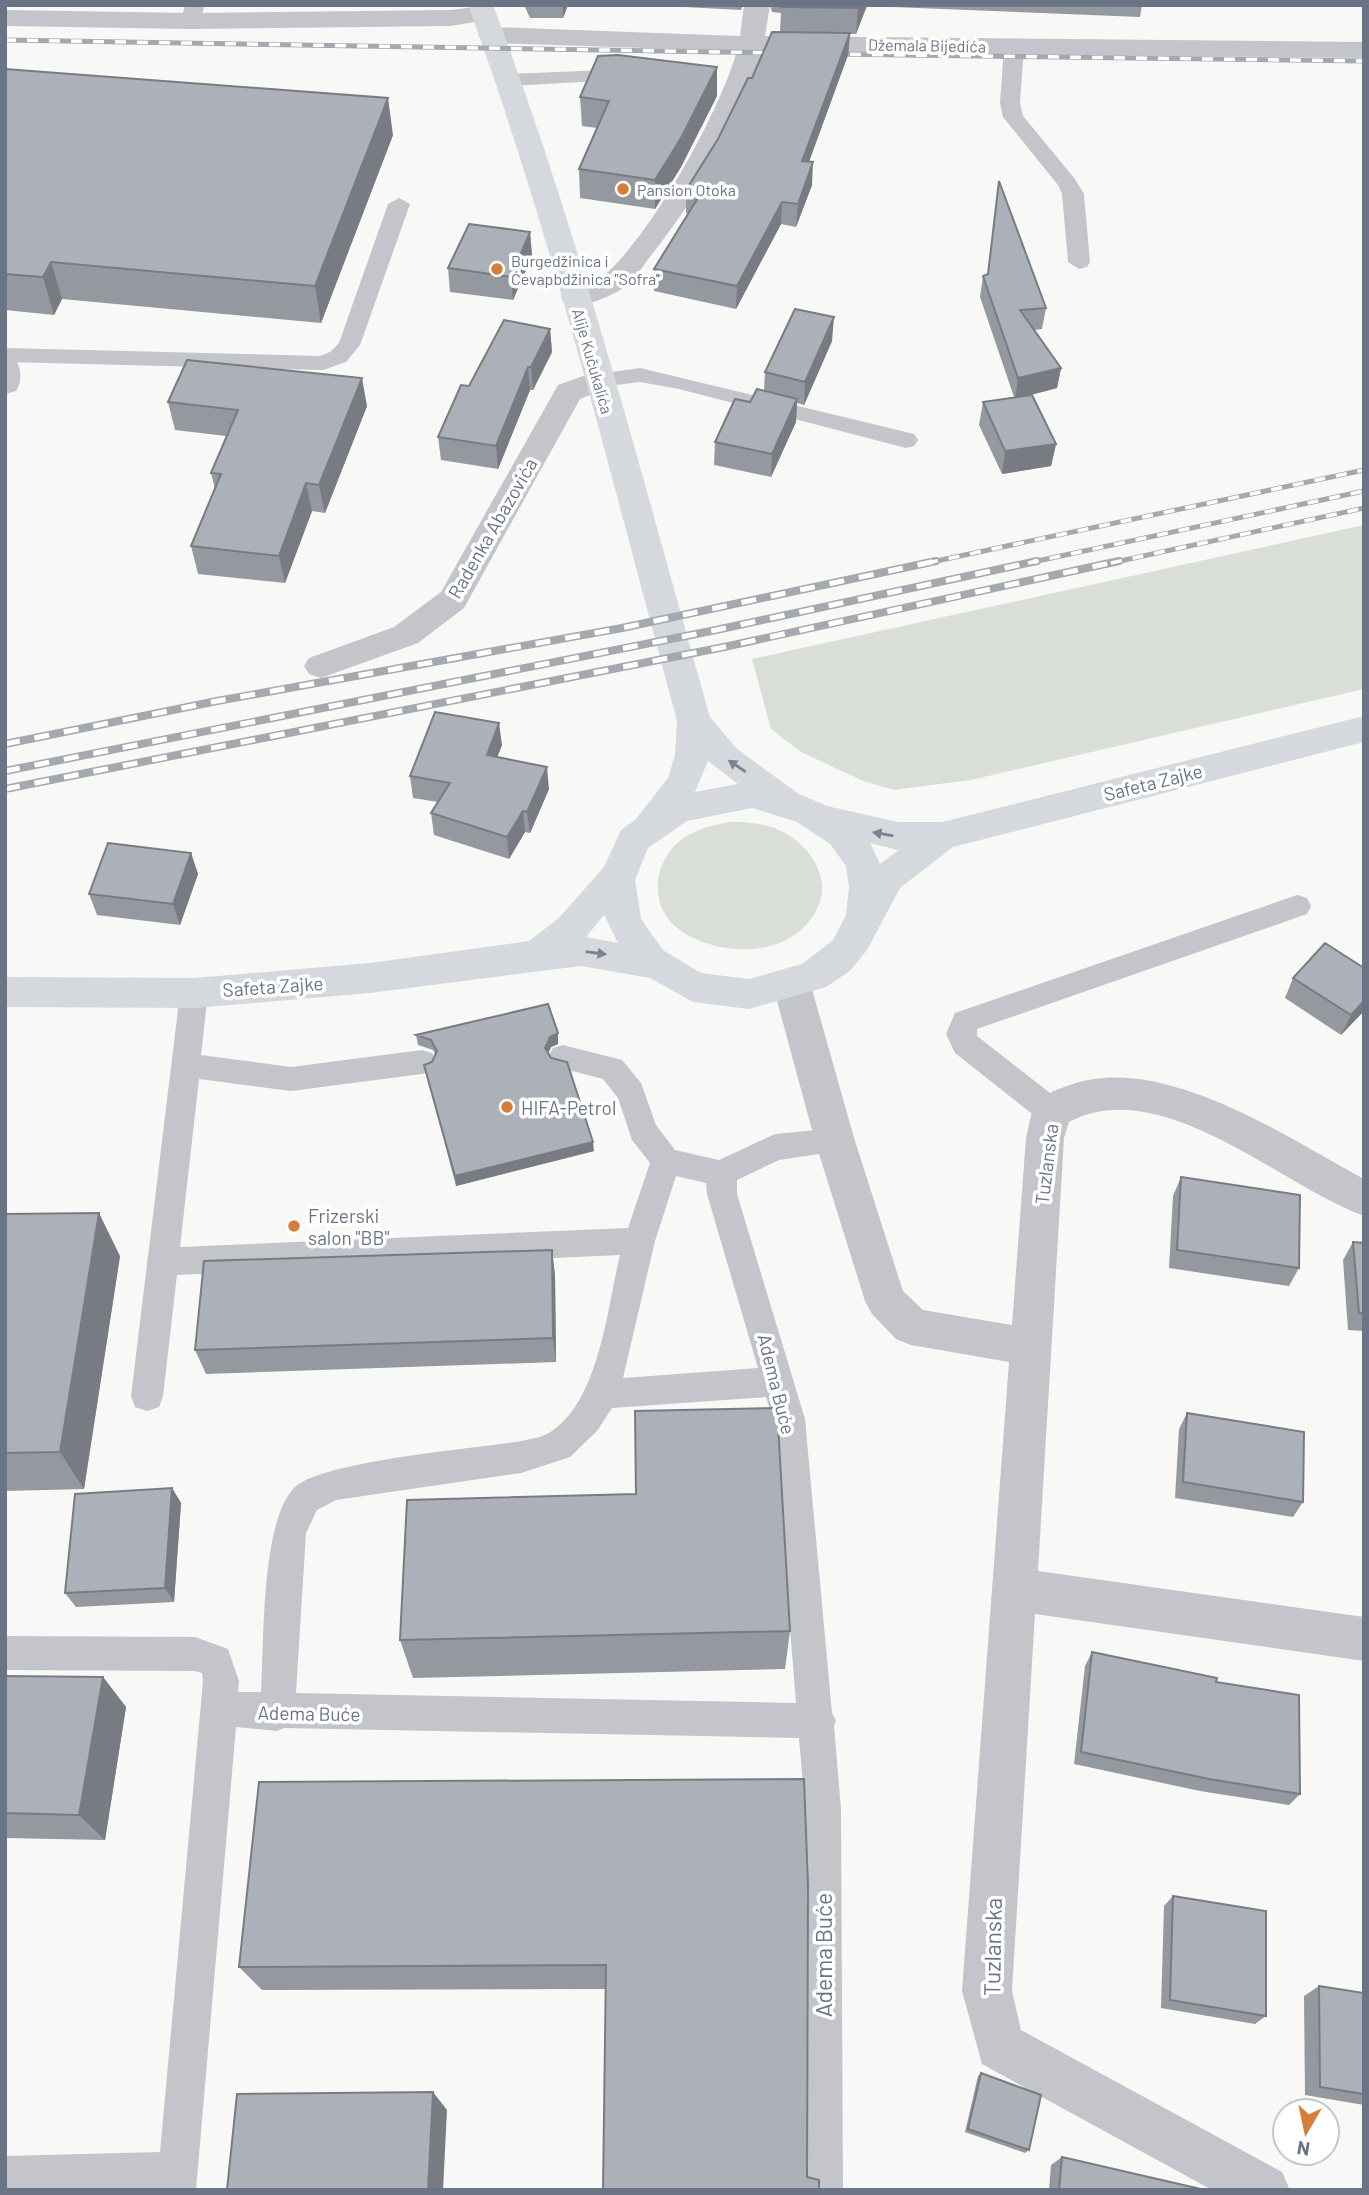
<svg xmlns="http://www.w3.org/2000/svg" width="1369" height="2195" font-family="Barlow,sans-serif">
	<style>
		.green { fill: #d9dfd8 }
		.lines { fill: none; stroke-linecap: round; stroke-linejoin: round }
		.lane { fill: #c3c5ca; fill-rule: evenodd }
		.street { fill: #c3c5ca; fill-rule: evenodd }
		.secondary { fill: #d5d8dd; fill-rule: evenodd }
		.rail-far1-casing { stroke: #a4a8af; stroke-width: 5 }
		.rail-casing { stroke: #a4a8af; stroke-width: 8 }
		.rail-far1 { stroke: #fff; stroke-width: 3.5; stroke-dasharray: 11; stroke-linecap: butt }
		.rail { stroke: #fff; stroke-width: 5; stroke-dasharray: 15; stroke-linecap: butt }
		.wall { fill: #94989f }
		.shaded-wall { fill: #787c82 }
		.building { fill: #acb1b9; stroke: #787c82; stroke-width: 2 }
		.oneway { fill: #7a8392 }
		.poi-dot { fill: #d77d38; stroke: #fff; stroke-width: 2.5 }
		.labels { text-anchor: middle; dominant-baseline: central; stroke-width: 7; stroke-linejoin: round; paint-order: stroke }
		.far-street-label { font-size: 16px; fill: #6a7485; stroke: #fff }
		.far-poi-label { font-size: 16px; fill: #6a7485; stroke: #fff; text-anchor: start }
		.street-label { font-size: 19px; fill: #6a7485; stroke: #fff }
		.poi-label { font-size: 19px; fill: #6a7485; stroke: #fff; text-anchor: start }
		.near-street-label { font-size: 23px; fill: #6a7485; stroke: #fff }
	</style>
	<rect width="100%" height="100%" fill="#f8f9f7"/>
	<path class="green" d="M1364 525V689L971 780 893 790 861 780 801 752 771 729 752 659Z
		M730 822C747 822 765 823 781 831 809 844 833 879 817 909 792 959 722 958 681 931 647 908 652 859 685 837 699 828 714 825 730 822Z"/>
	<g class="lines">
		<path class="lane" d="M185 5H205L198 25 191 27 181 21Z
			M1014 40 1024 46 1020 103 1023 116 1075 179 1084 194 1090 262 1087 267 1079 269 1068 262 1062 194 1058 185 1003 117 1000 103 1004 46Z
			M630 69 637 71 640 75 637 79 508 86 498 80 508 74Z
			M399 198 410 204 360 345 346 362 323 370 5 362V348L320 356 330 352 339 343 388 204Z
			M640 368 906 432 914 434 918 440 914 446 906 448 679 389 640 382 600 387 592 385 589 380 592 375Z
			M1297 895 1307 898 1311 906 1307 914 977 1029V1036L1063 1103 1067 1112 1063 1121 1052 1125 1041 1121 955 1053 946 1034 955 1013Z
			M194 981 204 985 208 993 201 1055 291 1067 422 1050 432 1053 437 1062 432 1071 422 1074 291 1091 199 1079 180 1247 628 1228 650 1163 632 1140 618 1098 603 1079 553 1066 548 1057 553 1048 563 1045 622 1060 641 1083 656 1125 675 1150 719 1160 775 1134 835 1128 846 1132 850 1141 846 1150 779 1160 737 1180V1194L805 1419 832 1713 836 1721 834 1726 841 1809 843 2190H803L805 1809 799 1738 284 1728 277 1731 236 1727 196 2190H5V2156L160 2152 203 1681 202 1673 195 1671 5 1670V1636L195 1637 228 1649 239 1681 238 1692H261C264 1642 261 1525 293 1489 316 1461 479 1448 521 1441 529 1439 540 1438 547 1434 599 1406 607 1308 620 1255L177 1275 163 1396 159 1407 147 1411 135 1407 131 1396 180 993 184 985ZM676 1176 706 1183 707 1194 758 1368 623 1378 655 1241ZM766 1397 773 1419 796 1703 296 1693 306 1533 317 1510 336 1500 521 1473 558 1461 570 1457 597 1431 612 1408Z"/>
		<path class="street" d="M744 5H770L765 36 1364 42V58L763 52C740 125 697 198 649 258 642 267 635 281 625 287 609 297 583 309 565 304L561 298 565 292C578 286 598 281 608 272 655 228 719 113 737 51L491 43 482 40 478 35 482 30 491 27 740 36Z
			M483 6 492 9 496 14 492 19 451 26 191 29 5 26V10L191 13 451 10Z
			M5 357 15 359C22 369 22 381 16 391L5 394Z
			M600 370 610 373 615 380 610 387 580 399 464 608 418 643 321 678 309 674 304 666 309 658 394 627 441 592 558 385Z
			M792 971 805 975 811 986 855 1141 903 1291 923 1310 1012 1325 1026 1138C1029 1127 1030 1112 1037 1102 1043 1095 1060 1088 1070 1085 1162 1052 1286 1137 1364 1179V1216C1281 1186 1161 1073 1069 1122L1064 1138 1038 1571 1364 1617V1661L1035 1614 1012 1991 1021 2030 1282 2172 1290 2190H1212L982 2064 962 1991 1009 1362 911 1345 896 1339 872 1314 865 1301 815 1141 773 986 779 975Z"/>
		<path class="secondary" d="M468 5H493C581 237 642 478 710 717L737 749 799 794 827 806 898 822H942L1364 716V742L953 847 900 888 867 950 850 971 826 987 749 1009 693 1002 650 978 581 966 370 993 194 1008 5 1007V977L194 978 370 963 529 941 559 918 604 867 621 830 635 820 668 778 675 755 677 721C612 481 553 238 468 5ZM708 761 738 784 695 792ZM752 808 797 822 830 844 846 866 849 887 846 915 833 940 802 964 749 979 701 973 663 950 641 919 635 880 648 848 687 821ZM870 843 898 850H899L880 864ZM604 915 618 943 586 937Z"/>
		<g class="rail-far1-casing">
			<path id="rail-far1" d="M5 40 783 53
				M828 54 1364 61
				M927 563 1364 470
				M1028 563 1364 491
				M1111 563 1364 508"/>
		</g>
		<g class="rail-casing">
			<path id="rail" d="M5 744 217 701 622 628 936 561
				M5 771 716 630 1037 561
				M5 789 724 647 1119 561"/>
		</g>
		<use href="#rail-far1" class="rail-far1"/>
		<use href="#rail" class="rail"/>
	</g>
	<path class="wall" d="M524 5H568L563 18H530Z
		M647 5H743L741 10Z
		M770 5H1142L1140 17 867 6 856 34H850L848 55 809 162 812 185 796 227 781 224 736 309 654 291V269L688 213H686V190L718 139 780 32 781 13 772 12Z
		M717 67V96L681 167 655 209 580 198 579 169 597 128 582 126 580 97Z
		M5 69 393 135 321 323 62 299 54 315 5 310Z
		M530 232 532 256 513 300 450 292 448 268Z
		M983 276 1046 308 1042 329 1034 330 1061 368 1057 388 1027 396 1056 444 1051 466 1002 474 979 425 983 402 1014 397 980 297Z
		M550 329 552 352 533 390H530L498 469 441 460 438 437 469 386Z
		M832 341 804 405 797 403 796 422 771 477 714 465 715 442 750 402 764 390 765 372Z
		M168 402 367 406 325 513 312 511 285 583 198 574 191 546 215 489 211 473 226 436 175 430Z
		M502 745 497 757 549 789 530 833 525 832 509 859 434 835 431 813 438 802 413 798 410 776Z
		M191 853 198 874 180 925 97 915 89 894Z
		M1364 968V1011L1341 1035 1285 998 1293 978Z
		M416 1035 558 1044 551 1047 548 1053 594 1151 456 1186 424 1065 432 1062 436 1055 433 1050 418 1045Z
		M1181 1177 1299 1268 1289 1286 1169 1268 1173 1196Z
		M5 1214 120 1256 84 1489 5 1491Z
		M1353 1242 1364 1243V1331L1348 1330 1343 1260Z
		M552 1250 555 1276 556 1362 206 1374 195 1350Z
		M1187 1413 1303 1502 1293 1517 1175 1498 1179 1429Z
		M172 1488 181 1503 174 1602 76 1607 65 1593Z
		M636 1494 790 1631 785 1669 413 1678 400 1640Z
		M1092 1652 1216 1682 1300 1794 1289 1805 1200 1791 1074 1764 1085 1666Z
		M5 1676 103 1677 126 1707 105 1840 5 1838Z
		M804 1779 807 2177 819 2190 606 1989 262 1990 239 1967Z
		M1173 1896 1266 2016 1255 2024 1161 2008 1164 1906Z
		M1319 1986 1364 1993V2105L1305 2095 1304 1996Z
		M981 2073 1029 2150 1025 2153 965 2132 978 2076Z
		M1062 2157 1205 2190H1049L1051 2165Z"/>
	<path class="shaded-wall" d="M563 5H568L563 18Z
		M859 5H867L856 34 858 8Z
		M850 33 848 55 801 183 802 161Z
		M717 67V96L681 167 655 209V180Z
		M388 98 393 135 321 323 315 286Z
		M813 162 812 185 796 227 798 204Z
		M782 202 781 224 736 309 737 286Z
		M530 232 532 256 513 300 511 277Z
		M51 262 62 299 54 315 43 277Z
		M834 317 832 341 804 405 805 382Z
		M550 329 552 352 533 390 531 367Z
		M528 367 530 390 498 469 496 446Z
		M1061 368 1057 388 1015 399 1018 378Z
		M362 378 367 406 325 513 319 485Z
		M797 399 796 422 771 477 772 454Z
		M1056 444 1051 466 1002 474 1005 451Z
		M306 483 312 511 285 583 279 556Z
		M499 723 502 745 490 776 487 755Z
		M547 767 549 789 530 833 527 812Z
		M523 811 525 832 509 859 507 837Z
		M191 853 198 874 180 925 173 904Z
		M1364 1001V1011L1341 1035 1351 1015Z
		M558 1033V1044L551 1047 546 1058 545 1048 550 1037Z
		M593 1142 594 1151 456 1186 455 1176Z
		M99 1213 120 1256 84 1489 60 1452Z
		M552 1250 555 1276 556 1362 553 1338Z
		M172 1488 181 1503 174 1602 165 1588Z
		M103 1677 126 1707 105 1840 79 1815Z
		M433 2092 447 2110 443 2190H428Z"/>
	<path class="building" d="M782 5H859L858 8 781 7Z
		M772 32 850 33 802 161 813 162 798 204 782 202 737 286 654 269 701 193 686 190 718 139 748 78H752Z
		M618 55 717 67 681 138 655 180 579 169 609 101 580 97 598 56Z
		M5 69 388 98 315 286 51 262 43 277 5 274Z
		M999 181 1046 308 1020 310 1061 368 1018 378 983 276 988 274Z
		M469 224 530 232 511 277 448 268Z
		M795 309 834 317 805 382 765 372Z
		M504 320 550 329 531 367H528L496 446 438 437 461 385 469 386Z
		M187 360 362 378 319 485 306 483 279 556 191 546 221 474 211 473 238 410 168 402Z
		M757 389 797 399 772 454 715 442 735 399 750 402Z
		M1032 395 1056 444 1005 451 983 402Z
		M435 712 499 723 487 755 547 767 527 812 523 811 507 837 431 813 450 783 410 776Z
		M108 843 191 853 173 904 89 894Z
		M1325 943 1364 968V1001L1351 1015 1293 978Z
		M548 1004 558 1033 550 1037 545 1048 551 1058 567 1062 593 1142 455 1176 424 1065 432 1062 437 1051 431 1040 416 1035Z
		M1181 1177 1300 1195 1299 1268 1177 1250Z
		M99 1213 60 1452 5 1453V1214Z
		M1353 1242 1364 1243V1313H1359Z
		M552 1250 553 1338 195 1350 204 1261Z
		M777 1408 790 1631 400 1640 407 1500 636 1494 635 1411Z
		M1187 1413 1304 1432 1303 1502 1183 1482Z
		M172 1488 165 1588 65 1593 75 1494Z
		M1092 1652 1217 1678 1216 1682 1299 1695 1300 1794 1209 1779 1081 1752Z
		M5 1676 103 1677 79 1815 5 1813Z
		M804 1779 808 1886 807 2177 819 2180V2190H603L606 1965 239 1967 259 1782Z
		M1173 1896 1266 1911V2016L1170 2000Z
		M1319 1986 1364 1993V2094L1320 2087Z
		M981 2073 1041 2095 1029 2150 968 2129Z
		M433 2092 428 2190H227L237 2094Z
		M1062 2157 1205 2190H1059Z"/>
	<defs><path id="oneway-solid" d="M-6-.8H1V-3.2L6.5 0L1 3.2V.8H-6Z" transform="scale(1.75)"/></defs>
	<g class="oneway">
		<use href="#oneway-solid" transform="translate(737 766) rotate(-146)"/>
		<use href="#oneway-solid" transform="translate(883 834) rotate(-170)"/>
		<use href="#oneway-solid" transform="translate(596 953) rotate(8)"/>
	</g>
	<g class="poi-dot">
		<circle cx="623" cy="189" r="7"/>
		<circle cx="497" cy="269" r="7"/>
		<circle cx="507" cy="1107" r="7"/>
		<circle cx="294" cy="1226" r="7"/>
	</g>
	<g class="labels">
		<g class="far-street-label">
			<text transform="translate(927 45) rotate(1)">Džemala Bijedića</text>
			<text transform="translate(593 361) rotate(74)">Alije Kučukalića</text>
		</g>
		<g class="far-poi-label">
			<text x="637" y="189">Pansion Otoka</text>
			<text x="511" y="260">Burgedžinica i<tspan x="511" dy="18">Ćevapbdžinica "Sofra"</tspan></text>
		</g>
		<g class="street-label">
			<text transform="translate(492 528) rotate(-60)">Radenka Abazovića</text>
			<text transform="translate(1153 782) rotate(-14)">Safeta Zajke</text>
			<text transform="translate(273 986) rotate(-4)">Safeta Zajke</text>
			<text transform="translate(1046 1164) rotate(-83)">Tuzlanska</text>
			<text transform="translate(777 1384) rotate(76)">Adema Buće</text>
			<text transform="translate(309 1713) rotate(1)">Adema Buće</text>
		</g>
		<g class="poi-label">
			<text x="521" y="1107">HIFA-Petrol</text>
			<text x="308" y="1215">Frizerski<tspan x="308" dy="22">salon "BB"</tspan></text>
		</g>
		<g class="near-street-label">
			<text transform="translate(992 1947) rotate(-89)">Tuzlanska</text>
			<text transform="translate(823 1955) rotate(-90)">Adema Buće</text>
		</g>
	</g>
	<rect width="1369" height="2195" fill="none" stroke="#6a7485" stroke-width="14"/>
	<g transform="translate(1306 2132) rotate(189)"><circle r="33" fill="#ffffff" stroke="#c3c7ce" stroke-width="2"/>
	<path d="M0-5L12 26L0 18L-12 26Z" fill="#d77d38"/>
	<text y="-10" font-size="19" font-weight="bold" text-anchor="middle" fill="#6a7485">N</text>
	</g>
</svg>
